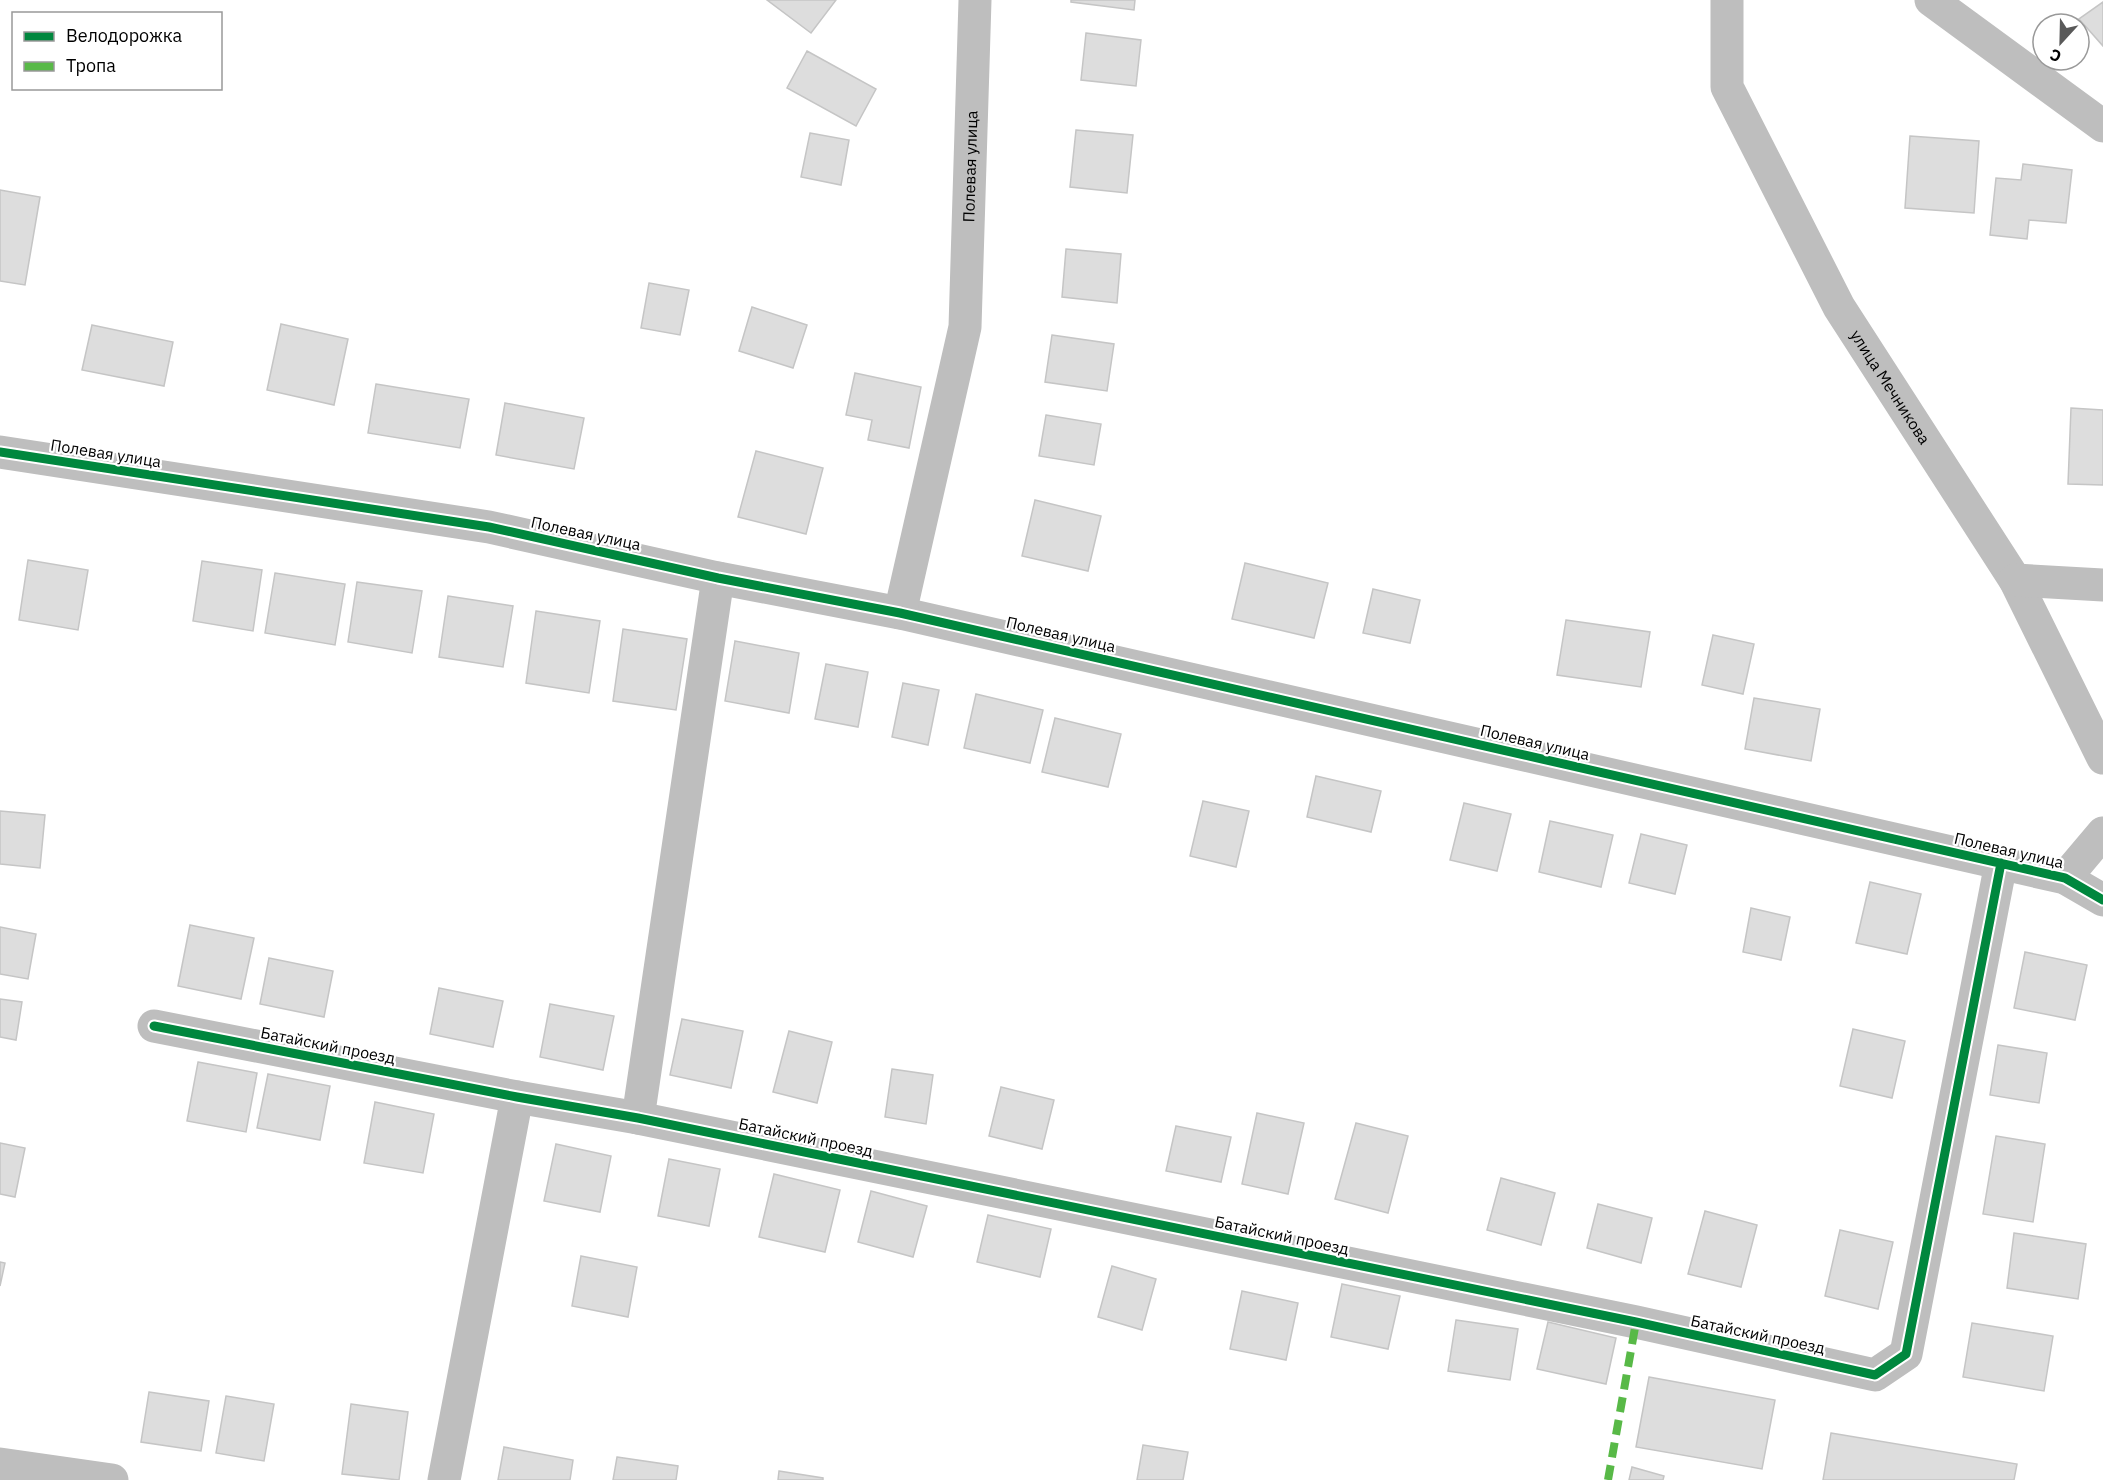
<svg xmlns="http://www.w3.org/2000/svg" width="2103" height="1480" font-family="'IBM Plex Sans',sans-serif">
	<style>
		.building { fill: #ddd; stroke: #c5c5c5; stroke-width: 1.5 }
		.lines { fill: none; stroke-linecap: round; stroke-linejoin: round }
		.street { stroke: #bebebe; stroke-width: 33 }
		.quiet { stroke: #58b947; stroke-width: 8; stroke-dasharray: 15 8; stroke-linecap: butt }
		.cycleway-casing { stroke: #fff; stroke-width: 13 }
		.cycleway { stroke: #00873e; stroke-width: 9 }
		.labels { text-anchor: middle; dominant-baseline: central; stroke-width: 4.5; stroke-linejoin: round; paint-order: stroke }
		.street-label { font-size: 16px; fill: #000; stroke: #fff }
	</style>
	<rect width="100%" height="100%" fill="#fff"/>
	<path class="building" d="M767 0H836L811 33Z
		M1071 0H1135L1134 10 1071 2Z
		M2103 2V46L2079 19Z
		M1086 33 1141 40 1136 86 1081 80Z
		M807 51 876 89 856 126 787 88Z
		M1076 130 1133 135 1127 193 1070 187Z
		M810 133 849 140 841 185 801 177Z
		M1910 136 1979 141 1974 213 1905 208Z
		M2023 164 2072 170 2066 223 2029 220 2027 239 1990 235 1996 178 2021 180Z
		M0 190 40 197 25 285 0 281Z
		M1066 249 1121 254 1117 303 1062 297Z
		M649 283 689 290 680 335 641 328Z
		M752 307 807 325 793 368 739 351Z
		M281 324 348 339 334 405 267 390Z
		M92 325 173 342 164 386 82 370Z
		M1052 335 1114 344 1107 391 1045 382Z
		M855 373 921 387 909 448 868 440 872 420 846 415Z
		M376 384 469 399 460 448 368 433Z
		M505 403 584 418 574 469 496 455Z
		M2071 408 2103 410V485L2068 484Z
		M1046 415 1101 424 1094 465 1039 456Z
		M756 451 823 468 806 534 738 517Z
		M1035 500 1101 516 1088 571 1022 556Z
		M28 560 88 570 78 630 19 620Z
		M202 561 262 570 253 631 193 621Z
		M1245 563 1328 583 1314 638 1232 619Z
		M275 573 345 584 335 645 265 633Z
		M357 582 422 591 412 653 348 642Z
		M1373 589 1420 600 1410 643 1363 633Z
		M448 596 513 606 503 667 439 657Z
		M536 611 600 621 589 693 526 683Z
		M1566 620 1650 632 1641 687 1557 675Z
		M623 629 687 639 676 710 613 701Z
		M1713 635 1754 644 1743 694 1702 685Z
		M735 641 799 653 789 713 725 701Z
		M826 664 868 672 858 727 815 719Z
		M903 683 939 690 928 745 892 737Z
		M976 694 1043 710 1030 763 964 748Z
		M1754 698 1820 709 1811 761 1745 749Z
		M1055 718 1121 734 1108 787 1042 772Z
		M1316 776 1381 791 1371 832 1307 817Z
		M1203 801 1249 811 1236 867 1190 856Z
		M1464 803 1511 814 1497 871 1450 860Z
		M0 811 45 815 40 868 0 864Z
		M1550 821 1613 835 1601 887 1539 872Z
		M1641 834 1687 845 1675 894 1629 883Z
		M1870 882 1921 894 1907 954 1856 943Z
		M1751 908 1790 917 1781 960 1743 952Z
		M190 925 254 938 241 999 178 986Z
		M0 927 36 934 28 979 0 974Z
		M2025 952 2087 965 2075 1020 2014 1008Z
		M269 958 333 971 324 1017 260 1004Z
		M439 988 503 1001 493 1047 430 1034Z
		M0 999 22 1002 16 1040 0 1037Z
		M550 1004 614 1016 603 1070 540 1057Z
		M682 1019 743 1031 731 1088 670 1075Z
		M1853 1029 1905 1041 1892 1098 1840 1086Z
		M789 1031 832 1042 817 1103 773 1092Z
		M1998 1045 2047 1053 2039 1103 1990 1095Z
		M198 1062 257 1073 246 1132 187 1121Z
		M892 1069 933 1075 926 1124 885 1117Z
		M268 1074 330 1086 320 1140 257 1128Z
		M1001 1087 1054 1100 1042 1149 989 1136Z
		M375 1102 434 1114 423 1173 364 1163Z
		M1257 1113 1304 1123 1288 1194 1242 1184Z
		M1356 1123 1408 1136 1388 1213 1335 1199Z
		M1176 1126 1231 1137 1221 1182 1166 1171Z
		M1996 1136 2045 1144 2033 1222 1983 1214Z
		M0 1143 25 1148 15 1197 0 1194Z
		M556 1144 611 1156 600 1212 544 1201Z
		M669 1159 720 1169 709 1226 658 1216Z
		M774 1174 840 1190 825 1252 759 1237Z
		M1501 1178 1555 1193 1541 1245 1487 1230Z
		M871 1191 927 1206 913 1257 858 1242Z
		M1598 1204 1652 1218 1641 1263 1587 1248Z
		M1705 1211 1757 1225 1741 1287 1688 1274Z
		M988 1215 1051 1229 1040 1277 977 1262Z
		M1840 1230 1893 1242 1878 1309 1825 1296Z
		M2014 1233 2086 1244 2078 1299 2007 1288Z
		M581 1256 637 1267 628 1317 572 1306Z
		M0 1262 5 1263 0 1286Z
		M1112 1266 1156 1279 1142 1330 1098 1317Z
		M1342 1284 1400 1296 1388 1349 1331 1337Z
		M1242 1291 1298 1303 1286 1360 1230 1349Z
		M1456 1320 1518 1329 1510 1380 1448 1371Z
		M1548 1322 1616 1338 1606 1384 1537 1369Z
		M1972 1323 2053 1336 2044 1391 1963 1377Z
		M1649 1377 1775 1400 1762 1469 1636 1447Z
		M149 1392 209 1401 201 1451 141 1442Z
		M226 1396 274 1404 264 1461 216 1453Z
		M351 1404 408 1412 399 1480 342 1474Z
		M1831 1433 2017 1464 2014 1480H1823Z
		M1143 1445 1188 1452 1183 1480H1137Z
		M504 1447 573 1460 570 1480H498Z
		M617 1457 678 1466 676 1480H613Z
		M1632 1467 1664 1476 1663 1480H1629Z
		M779 1471 823 1478V1480H778Z"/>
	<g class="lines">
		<g class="street">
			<path id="s1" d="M1727 0V87L1839 307 2015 580 2103 758"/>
			<path d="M1931 0 2103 126"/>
			<path d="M0 452 489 527 718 578 900 613 2065 878 2103 900"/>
			<path d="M2015 580 2103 585"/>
			<path id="s2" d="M900 613 965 327 975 0"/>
			<path d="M2065 878 2103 833"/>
			<path d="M154 1026 517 1097 638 1118 1636 1322 1875 1375 1906 1354 2001 863"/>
			<path d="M638 1118 718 578"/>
			<path d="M0 1464 112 1480"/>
			<path d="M444 1480 517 1097"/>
		</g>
		<path class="quiet" d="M1608 1480 1636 1322"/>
		<g class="cycleway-casing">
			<path id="cycleway" d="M0 452 489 527 718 578 900 613 2065 878 2103 900
				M154 1026 517 1097 638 1118 1636 1322 1875 1375 1906 1354 2001 863"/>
		</g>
		<use href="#cycleway" class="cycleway"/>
	</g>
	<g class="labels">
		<g class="street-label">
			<text stroke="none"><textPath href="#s2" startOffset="454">Полевая улица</textPath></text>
			<text stroke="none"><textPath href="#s1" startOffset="429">улица Мечникова</textPath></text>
			<text transform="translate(106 453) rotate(9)">Полевая улица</text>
			<text transform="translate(586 533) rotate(12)">Полевая улица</text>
			<text transform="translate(1061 634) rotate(13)">Полевая улица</text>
			<text transform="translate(1535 742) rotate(13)">Полевая улица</text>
			<text transform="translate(2009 850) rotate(13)">Полевая улица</text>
			<text transform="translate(328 1045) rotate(11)">Батайский проезд</text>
			<text transform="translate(806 1137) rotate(12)">Батайский проезд</text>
			<text transform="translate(1282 1235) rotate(12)">Батайский проезд</text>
			<text transform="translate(1758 1334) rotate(12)">Батайский проезд</text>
		</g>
	</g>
	<rect x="12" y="12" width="210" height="78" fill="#ffffff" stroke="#999999" stroke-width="1.5"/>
	<rect x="24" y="32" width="30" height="9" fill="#00873e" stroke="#999999" stroke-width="1.5"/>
	<text x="66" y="42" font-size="18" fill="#000000">Велодорожка</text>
	<rect x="24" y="62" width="30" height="9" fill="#58b947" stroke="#999999" stroke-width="1.5"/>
	<text x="66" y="72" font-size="18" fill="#000000">Тропа</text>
	<g transform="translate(2061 42) rotate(202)"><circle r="28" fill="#ffffff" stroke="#999999" stroke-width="1.5"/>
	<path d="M0-4.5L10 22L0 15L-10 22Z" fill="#595959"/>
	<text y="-9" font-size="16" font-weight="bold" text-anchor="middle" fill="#000000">С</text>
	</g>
</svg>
